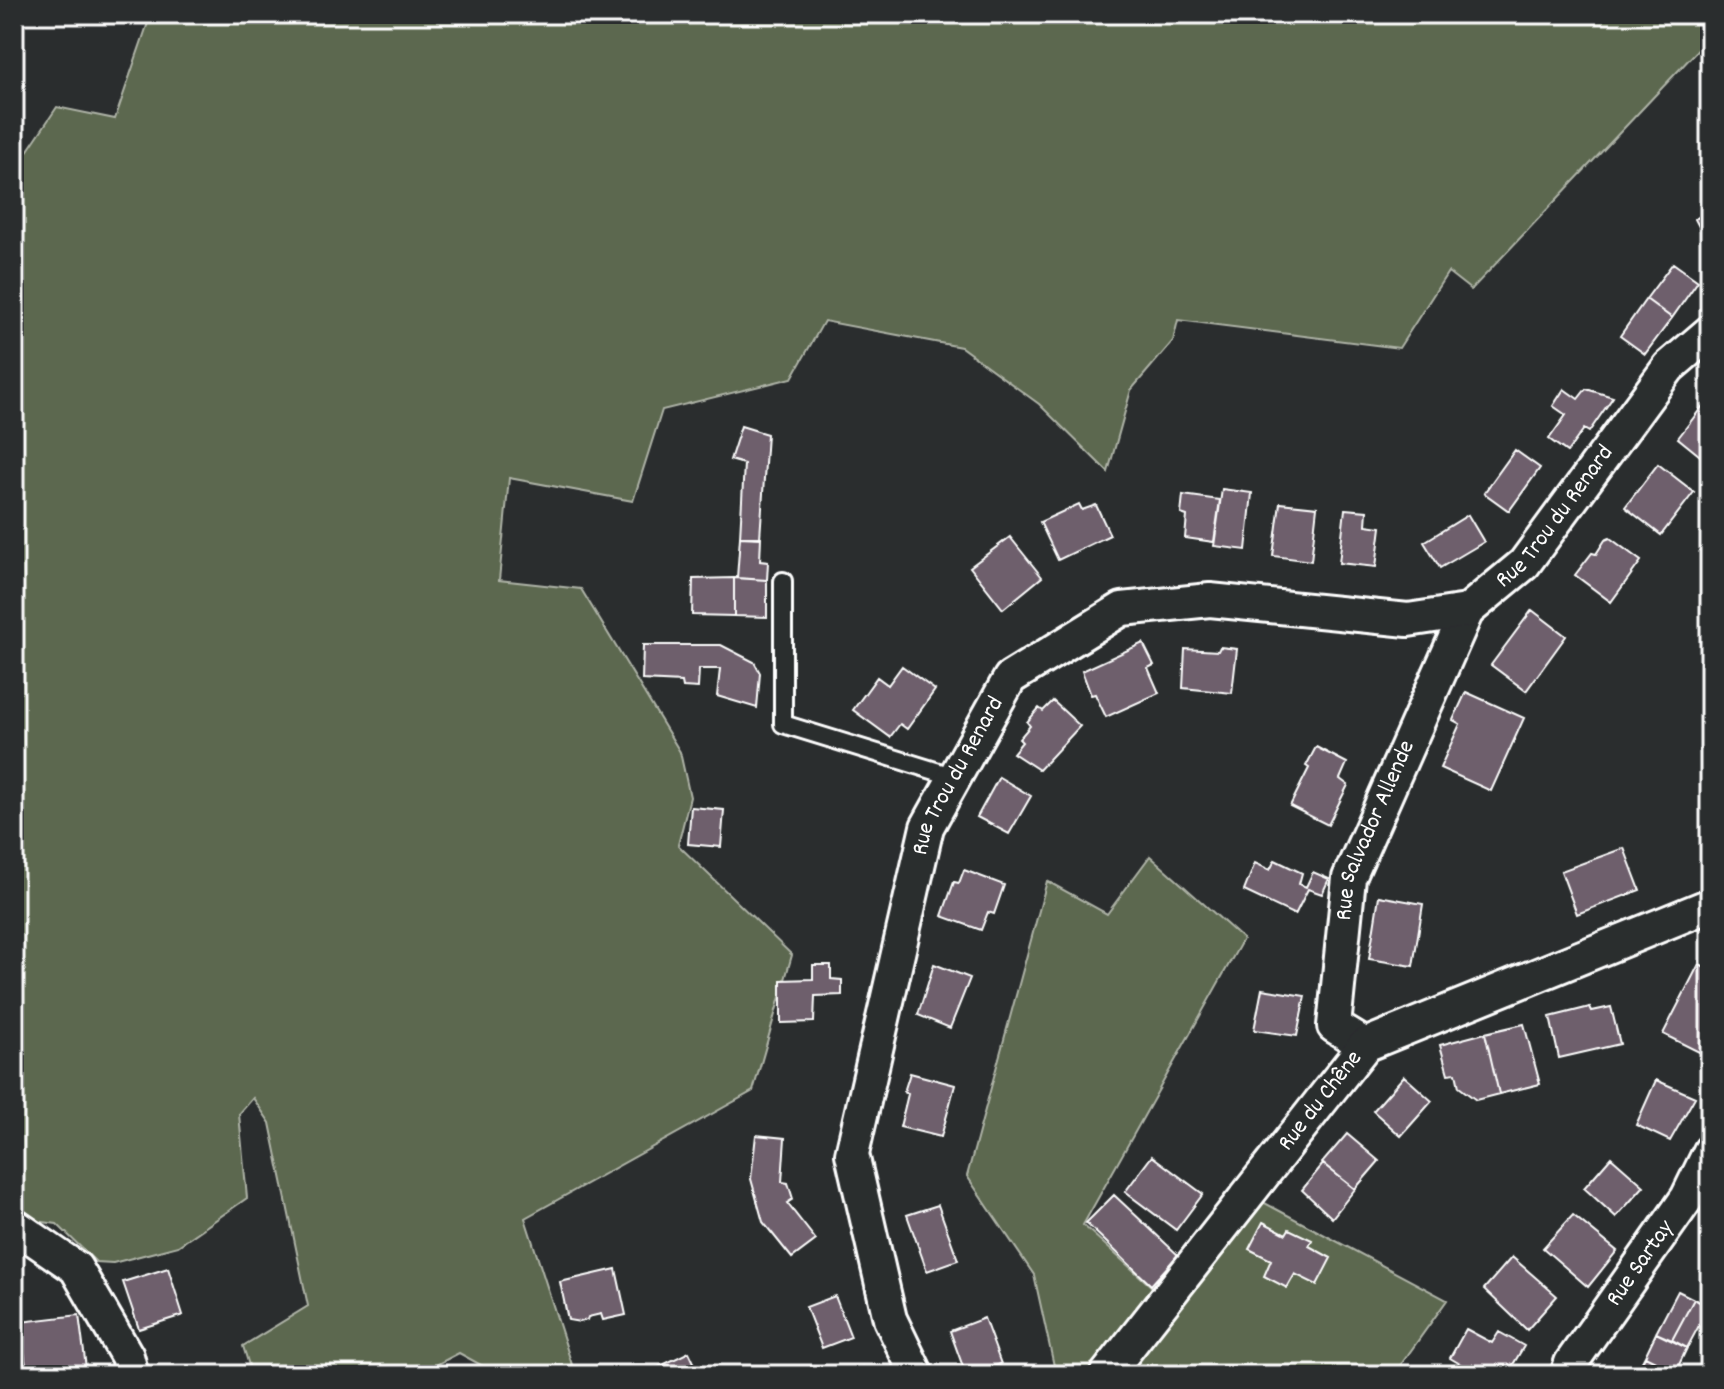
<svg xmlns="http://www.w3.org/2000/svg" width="1724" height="1389" font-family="Dekko,sans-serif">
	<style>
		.green { fill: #5c674f; stroke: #aeb3a7; stroke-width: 2 }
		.building { fill: #6e5f6c; stroke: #fff; stroke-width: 2 }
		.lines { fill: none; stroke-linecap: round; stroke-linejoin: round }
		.service-casing { stroke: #fff; stroke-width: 22 }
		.minor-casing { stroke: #fff; stroke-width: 38 }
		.service { stroke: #2a2d2e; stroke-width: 16 }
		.minor { stroke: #2a2d2e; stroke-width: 32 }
		.labels { text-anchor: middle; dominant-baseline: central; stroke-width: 6; stroke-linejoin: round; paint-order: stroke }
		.street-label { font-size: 24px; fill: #fff; stroke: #2a2d2e }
	</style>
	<rect width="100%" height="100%" fill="#2a2d2e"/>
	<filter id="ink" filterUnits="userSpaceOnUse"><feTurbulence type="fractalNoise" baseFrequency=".0125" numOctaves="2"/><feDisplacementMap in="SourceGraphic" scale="16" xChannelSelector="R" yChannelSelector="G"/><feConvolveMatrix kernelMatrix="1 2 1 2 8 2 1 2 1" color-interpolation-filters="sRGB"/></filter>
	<g filter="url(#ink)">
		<path class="green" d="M151 14H1710V37L1471 290 1448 272 1399 348 1178 320 1173 341 1131 390 1108 472 1039 404 961 347 824 321 792 378 662 410 633 501 509 478 499 580 581 589 680 752 690 797 678 845 792 955 753 1091 525 1218 573 1368 566 1375H499L459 1353 417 1375H252L243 1346 308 1306 270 1123 253 1098 239 1114 247 1198 178 1246 113 1263 96 1262 57 1224 14 1218V171L57 107 115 119Z
			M1150 856 1243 939 1083 1225 1172 1305 1261 1201 1447 1300 1395 1373 1397 1375H1056L1034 1275 967 1176 1047 881 1107 914Z"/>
		<path class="building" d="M1710 211V248L1695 219Z
			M1673 263 1698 281 1672 318 1646 299Z
			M1646 299 1672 318 1645 354 1620 336Z
			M1564 389 1578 399 1586 389 1613 397 1589 432 1584 429 1567 452 1549 439 1566 415 1553 406Z
			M1708 399 1710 400V464L1678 438Z
			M741 426 767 434 760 538 740 537 744 464 730 460Z
			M1515 450 1540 468 1509 511 1484 493Z
			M1658 464 1694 492 1661 535 1625 507Z
			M1222 489 1252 493 1246 550 1214 546Z
			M1183 495 1220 500 1214 542 1185 538 1187 516 1181 514Z
			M1280 503 1317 507 1311 561 1273 556Z
			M1079 504 1082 510 1096 505 1110 535 1058 560 1040 522Z
			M1345 509 1367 511 1366 525 1381 527 1376 567 1339 563Z
			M1468 515 1484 542 1440 568 1424 542Z
			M740 537H761L760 561 768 562 767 580 737 578Z
			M1010 537 1042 577 1003 609 970 567Z
			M1610 538 1641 561 1611 602 1575 575 1592 553 1596 554 1605 540Z
			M734 578V616L692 615 693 579Z
			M734 578 767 580V617L734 616Z
			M1532 610 1566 636 1526 691 1491 665Z
			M1143 643 1154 665 1148 668 1159 693 1106 717 1095 694 1091 695 1082 671Z
			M643 645H721L754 662 760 673 757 708 717 696 720 669H699L698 688 683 687 682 682 642 680Z
			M1220 647 1237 649 1232 693 1183 688 1185 649 1218 651Z
			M902 666 935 690 907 729 900 724 890 737 853 710 877 677 888 685Z
			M1466 692 1524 718 1491 791 1440 768 1460 724 1453 720Z
			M1053 701 1080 726 1039 770 1013 753 1022 742 1019 739 1030 726 1027 722 1039 708 1043 711Z
			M1316 747 1347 763 1340 779 1348 785 1328 825 1290 806 1309 768 1306 766Z
			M999 777 1031 796 1009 834 977 817Z
			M691 807 724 810 721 847 688 844Z
			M1624 848 1640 890 1577 914 1561 871Z
			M1275 860 1302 873 1299 884 1306 887 1313 872 1329 879 1322 894 1308 889 1295 915 1244 891 1255 863 1270 870Z
			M964 870 1004 885 994 914 988 912 981 930 942 916 954 882 959 883Z
			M1379 896 1423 904 1413 966 1369 959Z
			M934 964 970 978 950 1028 918 1015Z
			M1699 964 1710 969V1049L1707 1056 1663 1034Z
			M813 965H831V979L842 980V995L815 996 814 1022 781 1023V980L813 979Z
			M1262 989 1305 996 1297 1036 1254 1030Z
			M1590 1007 1592 1011 1611 1007 1620 1044 1559 1058 1550 1017Z
			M1524 1024 1540 1084 1499 1094 1485 1033Z
			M1485 1033 1499 1094 1476 1100 1459 1087 1456 1073 1448 1074 1440 1045Z
			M910 1073 955 1085 941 1137 900 1127 908 1094 904 1092Z
			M1404 1076 1432 1101 1401 1136 1373 1111Z
			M1656 1080 1695 1097 1670 1141 1636 1125Z
			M1347 1134 1379 1161 1355 1189 1322 1163Z
			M756 1135 785 1138 782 1182 788 1183 793 1199 787 1203 816 1240 792 1258 763 1222 751 1179Z
			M1152 1156 1203 1194 1176 1230 1125 1192Z
			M1611 1157 1644 1186 1616 1217 1584 1188Z
			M1323 1164 1355 1189 1332 1218 1302 1190Z
			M1114 1195 1178 1255 1151 1285 1086 1223Z
			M938 1205 958 1260 927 1271 907 1215Z
			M1573 1215 1617 1251 1588 1287 1543 1248Z
			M1263 1222 1286 1234 1289 1229 1312 1240 1309 1246 1331 1258 1317 1285 1295 1274 1287 1288 1264 1276 1271 1260 1249 1249Z
			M1512 1257 1557 1296 1527 1330 1484 1289Z
			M168 1268 183 1315 139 1329 123 1282Z
			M616 1269 626 1315 603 1320 601 1314 588 1317 587 1320 580 1322 568 1320 560 1282Z
			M1678 1291 1694 1299 1672 1340 1656 1333Z
			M835 1296 851 1337 822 1348 806 1307Z
			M1694 1299 1709 1307 1687 1348 1672 1340Z
			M79 1315 87 1375H27L20 1322Z
			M984 1318 1001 1364 966 1375 950 1331Z
			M1466 1329 1492 1343 1499 1332 1524 1346 1508 1373 1501 1370 1498 1375H1479L1450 1358Z
			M1656 1333 1687 1348 1676 1371 1645 1356Z
			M689 1352 700 1375H645L644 1374Z
			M1645 1356 1676 1371 1674 1375H1635Z
			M863 1367 866 1375H839Z"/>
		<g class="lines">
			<g class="service-casing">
				<path id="service" d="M783 581V724L955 777"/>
			</g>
			<g class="minor-casing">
				<g id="minor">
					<path id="s1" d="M1365 1045 1334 1026 1349 878 1467 611"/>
					<path d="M14 1225 76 1268 127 1356 132 1375"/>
					<path id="s2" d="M917 1375 890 1319 852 1154 927 827 1010 678 1122 609 1210 600 1408 620 1467 611 1524 564 1669 367 1710 332"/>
					<path id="s3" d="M1106 1375 1365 1045 1710 905"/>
					<path id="s4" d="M1567 1375 1571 1363 1687 1198 1710 1151"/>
				</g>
			</g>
			<use href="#service" class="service"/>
			<use href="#minor" class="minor"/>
		</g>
	</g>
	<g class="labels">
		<g class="street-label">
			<text stroke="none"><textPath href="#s2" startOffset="1346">Rue Trou du Renard</textPath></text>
			<text stroke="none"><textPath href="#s2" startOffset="626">Rue Trou du Renard</textPath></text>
			<text stroke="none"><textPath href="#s1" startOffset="238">Rue Salvador Allende</textPath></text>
			<text stroke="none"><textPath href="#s3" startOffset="348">Rue du Chêne</textPath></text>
			<text stroke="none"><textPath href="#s4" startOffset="134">Rue Sartay</textPath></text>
		</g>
	</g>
	<rect width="1724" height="1389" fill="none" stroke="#2a2d2e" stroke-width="48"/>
	<rect x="24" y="24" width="1676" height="1341" fill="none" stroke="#fff" stroke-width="3" filter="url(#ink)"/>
</svg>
